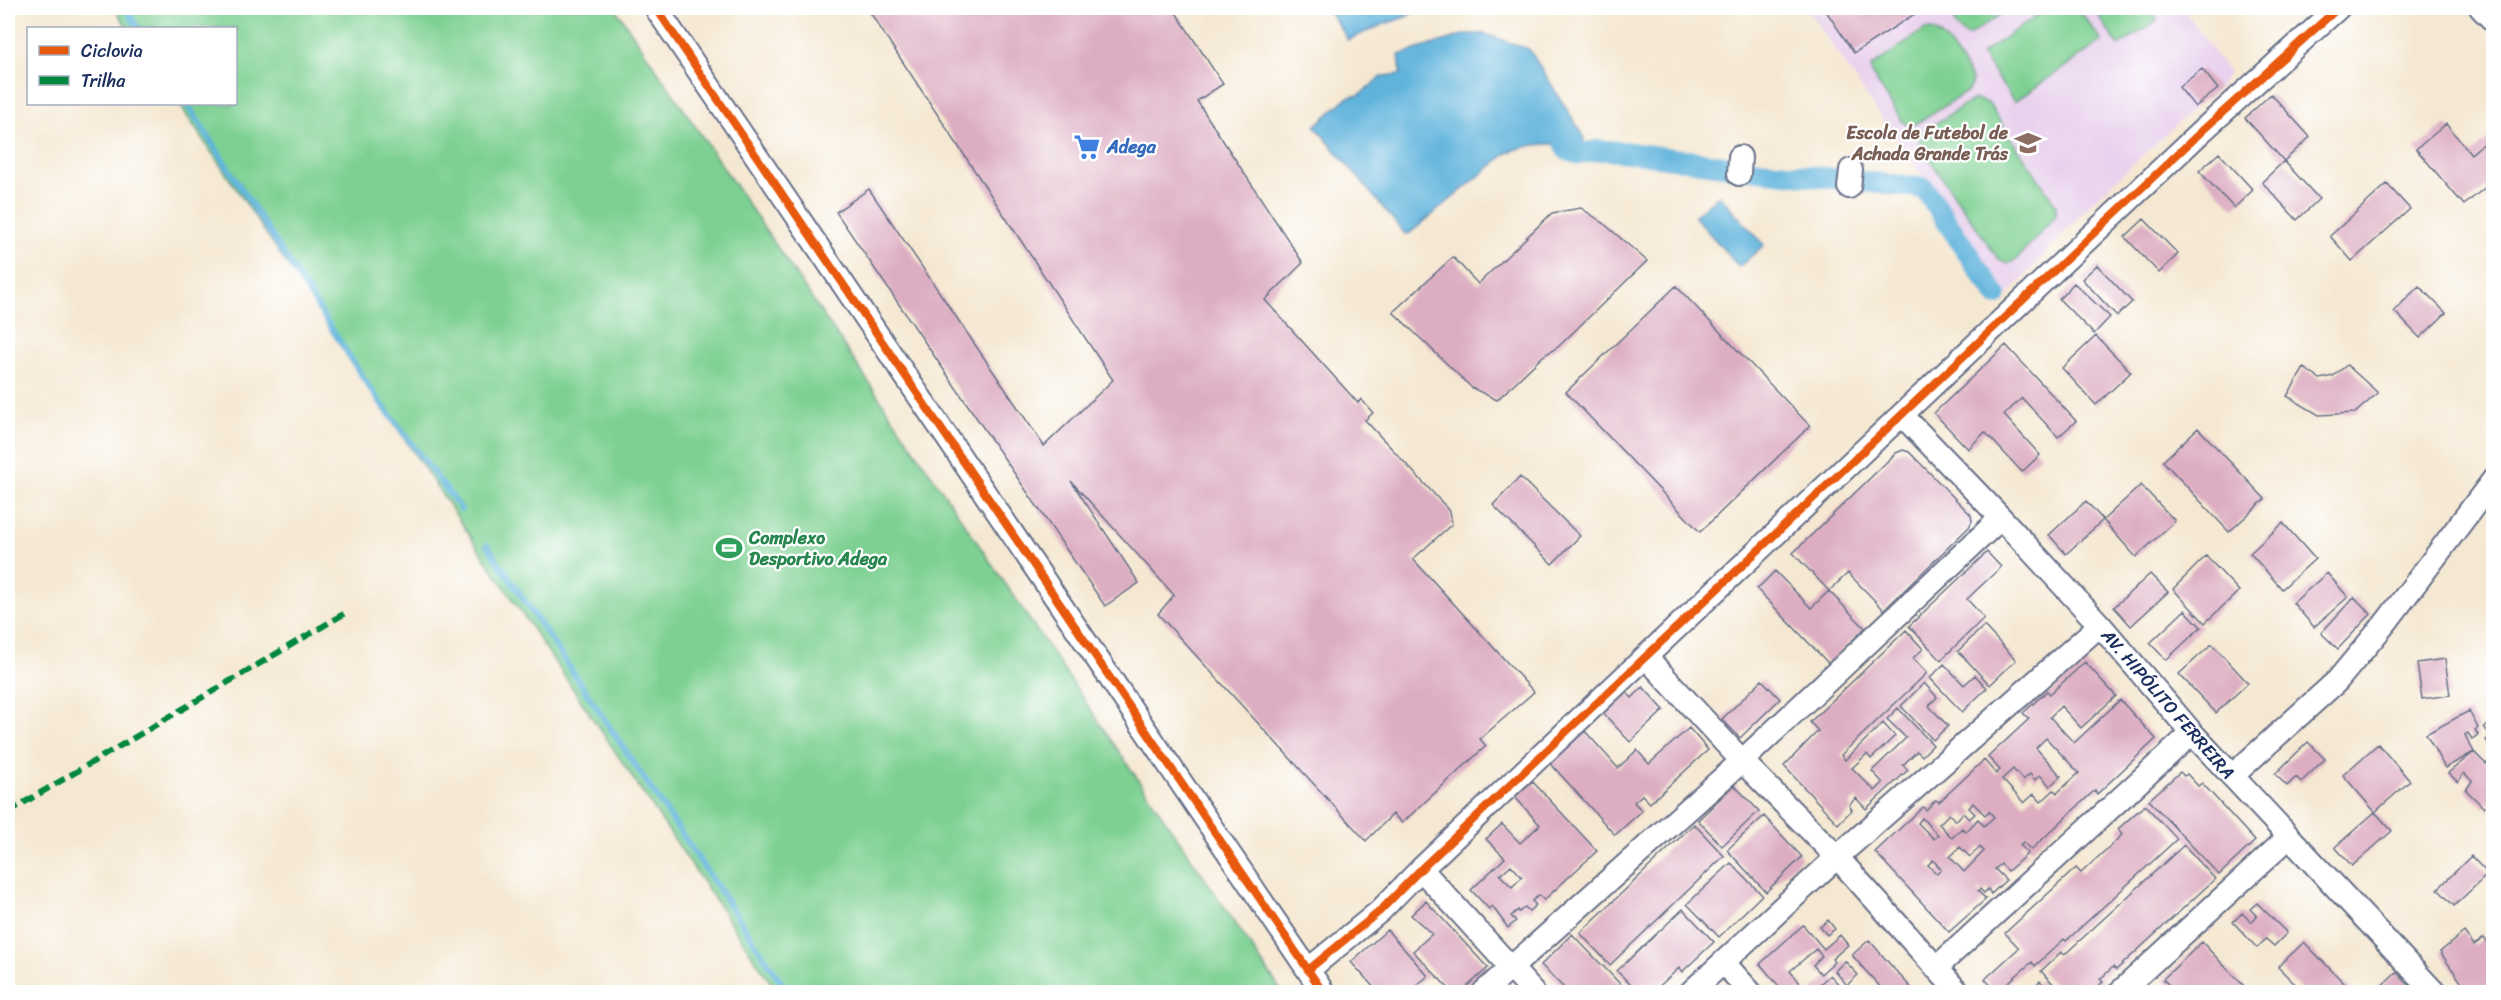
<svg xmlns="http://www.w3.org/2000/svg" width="2501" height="1000" font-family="Sriracha,sans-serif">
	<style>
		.built { fill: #e9d2ed }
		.green { fill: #7dd092; stroke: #4c8078; stroke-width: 1.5 }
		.water { fill: #60b4dc; stroke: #3e729d; stroke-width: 1.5 }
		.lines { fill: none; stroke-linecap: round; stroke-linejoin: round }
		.stream { stroke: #60b4dc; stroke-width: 6 }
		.canal { stroke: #60b4dc; stroke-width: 21 }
		.building { fill: #ddaec2; fill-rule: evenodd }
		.minor-casing { stroke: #677087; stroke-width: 26 }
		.minor { stroke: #fff; stroke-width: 22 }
		.quiet { stroke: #00873e; stroke-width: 6; stroke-dasharray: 12 6; stroke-linecap: butt }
		.cycleway-casing { stroke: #fff; stroke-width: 11 }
		.cycleway { stroke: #e8590c; stroke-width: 8 }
		.labels { text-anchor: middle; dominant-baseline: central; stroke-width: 4.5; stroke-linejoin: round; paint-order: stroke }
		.education-label { font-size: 18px; font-weight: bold; fill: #785e54; stroke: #fff; text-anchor: end }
		.shop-label { font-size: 18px; font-weight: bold; fill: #366cbe; stroke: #fff; text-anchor: start }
		.leisure-label { font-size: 18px; font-weight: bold; fill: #27864d; stroke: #fff; text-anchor: start }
		.street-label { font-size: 18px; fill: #1b2f5e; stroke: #fff }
	</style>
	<rect width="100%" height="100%" fill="#fff"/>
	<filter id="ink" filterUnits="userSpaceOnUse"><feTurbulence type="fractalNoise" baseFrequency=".0167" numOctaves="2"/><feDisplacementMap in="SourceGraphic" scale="12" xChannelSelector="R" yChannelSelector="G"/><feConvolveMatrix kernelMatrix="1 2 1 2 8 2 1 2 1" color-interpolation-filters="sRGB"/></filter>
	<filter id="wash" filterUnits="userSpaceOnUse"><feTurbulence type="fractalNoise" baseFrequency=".008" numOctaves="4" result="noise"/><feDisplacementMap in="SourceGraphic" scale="24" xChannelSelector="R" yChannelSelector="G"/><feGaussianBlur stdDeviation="1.35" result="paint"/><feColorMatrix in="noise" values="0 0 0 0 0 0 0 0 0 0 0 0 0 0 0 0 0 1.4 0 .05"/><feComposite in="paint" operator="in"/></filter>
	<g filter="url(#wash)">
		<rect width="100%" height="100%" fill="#f5e8d2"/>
		<path class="built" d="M1806 8H2183L2229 73 2218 89 2195 107 2092 202 2007 296 1973 250Z"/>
		<path class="green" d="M114 8H615L1282 992H777L179 104H236V28H128Z
			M1952 8H2010L1968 36C1956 32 1952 20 1952 8Z
			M2048 8H2078L2102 41 2014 102 1981 54Z
			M2093 8H2148L2157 20 2119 46Z
			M1925 29C1944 27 1962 64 1972 79V85L1968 91 1914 125H1908L1902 121 1872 74 1871 67Z
			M1974 99 1988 103 2056 205V215L2053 219 2017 259 2008 264 1999 260 1919 144 1922 132Z"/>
		<path class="water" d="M1327 8H1420L1406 17 1384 24 1348 40Z
			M1466 34H1485L1529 49 1585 138 1581 146C1555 143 1532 142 1507 153L1410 233 1405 234 1315 126 1348 97 1359 95 1383 76 1401 74 1399 55Z
			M1719 195 1764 245 1739 267 1694 216Z"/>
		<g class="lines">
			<path class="stream" d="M125 8 138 28
				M187 104 371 390 461 509
				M487 545 788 992"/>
			<path class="canal" d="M1565 144 1567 150 1578 154 1600 150 1626 152 1763 171 1924 188 1996 295"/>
		</g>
		<g id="blocks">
			<path class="building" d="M867 8H1173L1223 84 1197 101 1303 263 1265 300 1358 403 1361 399 1373 413 1365 420 1450 511 1452 524 1413 559 1534 692 1480 739 1486 746 1402 823 1393 814 1366 841 1158 614 1174 595 1071 481 1139 583 1105 606 836 212 869 189 1044 446 1113 380Z
				M1824 8H1924L1854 53Z
				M2202 69 2218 89 2195 107 2179 87Z
				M2271 94 2310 137 2284 161 2245 118Z
				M2446 124 2471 154 2493 135V181L2464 205 2416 149Z
				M2219 153 2253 190 2234 208 2199 171Z
				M2284 161 2319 199 2297 220 2262 182Z
				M2387 184 2410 209 2352 261 2330 236Z
				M1581 208 1602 222 1647 261 1558 347 1543 356 1497 400 1472 388 1393 312 1453 257 1478 284 1552 213Z
				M2144 219 2178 254 2159 273 2125 237Z
				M2097 265 2132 302 2117 316 2082 279Z
				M2074 283 2110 317 2094 334 2059 299Z
				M1676 286 1810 426 1700 532 1566 392Z
				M2419 286 2446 313 2420 338 2394 311Z
				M2096 336 2131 372 2096 405 2062 368Z
				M2006 345 2076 421 2058 437 2022 398 2004 415 2040 455 2022 472 1985 432 1968 449 1934 413Z
				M2347 365 2378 393 2355 413 2319 415 2287 396 2304 368 2320 379 2333 376Z
				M2198 428 2265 499 2229 532 2163 461Z
				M1903 450 1909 452 1921 464 1971 515 1972 521 1969 527 1884 610 1848 573 1829 591 1793 553 1896 453Z
				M1520 477 1580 536 1552 564 1493 505Z
				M2141 485 2175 521 2136 557 2103 520Z
				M2086 501 2103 520 2066 554 2049 535Z
				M2283 523 2315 559 2282 589 2250 553Z
				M1987 552 2001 567 1967 599 1984 618 1941 660 1909 626Z
				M2206 556 2239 591 2205 623 2173 589Z
				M1775 571 1811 608 1829 591 1865 628 1829 664 1757 589Z
				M2327 573 2348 597 2314 627 2293 603Z
				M2150 574 2168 592 2131 626 2114 607Z
				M2354 597 2371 614 2338 649 2321 633Z
				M2185 610 2201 627 2166 660 2150 643Z
				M1984 626 2016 660 1990 685 1958 651Z
				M1906 630 1923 649 1913 658 1927 673 1841 755 1845 760 1883 723 1895 736 1871 759 1867 754 1852 768 1875 791 1883 783 1872 771 1906 738 1887 719 1898 708 1933 745 1922 756 1917 751 1903 765 1908 770 1866 809 1856 798 1849 805 1852 810 1838 824 1784 766 1818 731 1810 722Z
				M2212 644 2248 683 2216 713 2179 674Z
				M2445 659 2450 695 2422 699 2417 663Z
				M2085 662 2116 696 2081 728 2061 706 2050 717 2074 743 2120 700 2156 739 2097 794 2095 790 2031 850 2023 842 2020 845 2028 853 2008 871 2001 864 1995 869 2006 880 1991 894 1988 889 1984 893 1980 889 1978 891 1986 899 1949 932 1875 852 1923 807 1926 810 1936 800 1939 802 1984 760 1996 774 2000 770 1988 757 2029 719 2023 713 2047 691 2050 694ZM2046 738 2079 773 2057 793 2054 790 2041 802 2034 794 2024 803 2002 779 2013 769 2023 780 2030 774 2035 780 2040 775 2050 786 2061 776 2036 748ZM1973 803 1985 815 1989 811 1994 817 1984 826 1978 819 1966 832 1962 828 1952 838 1939 824 1949 814 1956 821 1963 813 1969 819 1975 814 1969 808ZM1922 818 1938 835 1934 839 1918 823ZM1960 847 1970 857 1980 847 1984 851 1964 872 1950 857ZM1933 860 1941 869 1937 874 1928 865Z
				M1944 664 1964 685 1975 675 1987 688 1962 712 1930 678Z
				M1762 680 1780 699 1740 738 1722 719Z
				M1924 683 1937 697 1929 706 1948 726 1933 740 1901 706Z
				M1643 687 1664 710 1630 742 1603 713 1626 692 1632 698Z
				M2469 711 2478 728 2475 730 2478 735 2472 739 2468 733 2465 735 2474 752 2486 764 2489 761 2493 765V798L2484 808 2466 790 2472 781 2464 773 2458 782 2448 773 2474 752 2445 768 2426 734Z
				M2490 723 2493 727V749L2486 740 2491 736 2484 727Z
				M1689 728 1708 750 1650 803 1642 795 1634 802 1642 811 1615 835 1550 763 1585 731 1618 768 1637 750 1649 764Z
				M2308 742 2325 759 2301 782 2296 777 2287 786 2275 774Z
				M2378 744 2410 781 2375 812 2392 831 2352 866 2335 847 2375 812 2343 775Z
				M2180 772 2184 776 2187 774 2198 786 2202 783 2255 841 2219 875 2149 800Z
				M1532 781 1597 851 1544 900 1539 895 1532 901 1536 905 1529 911 1525 907 1519 912 1518 910 1511 916 1516 921 1508 928 1492 906 1489 909 1471 890 1505 858 1486 839 1502 824 1520 843 1540 825 1515 797ZM1511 865 1522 877 1512 887 1500 875Z
				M1734 785 1759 811 1722 846 1698 820Z
				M2145 805 2177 839 2066 941 2064 939 2035 966 2032 962 1997 992 1985 979 2019 948 2005 933 2076 868 2081 873 2122 835 2118 829Z
				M1764 816 1802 857 1766 892 1727 850Z
				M1694 824 1724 856 1610 965 1580 933Z
				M2184 845 2215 879 2116 970 2113 967 2100 979 2103 982 2092 992H2061L2041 971 2061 952 2064 955Z
				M2471 856 2488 874 2454 906 2438 889Z
				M1731 863 1762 895 1719 937 1687 904Z
				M1426 901 1488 968 1461 992H1452L1413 951 1432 934 1411 915Z
				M2257 903 2287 933 2274 946 2266 939 2257 948 2233 922 2242 913 2251 922 2257 916 2250 909Z
				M1683 909 1714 942 1682 972 1679 968 1653 992H1638L1617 971Z
				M1828 920 1835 929 1827 935 1820 927Z
				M1803 925 1824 949 1840 935 1848 945 1832 959 1834 962 1821 974 1813 965 1822 956 1816 949 1790 971 1804 988 1799 992H1784L1760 964Z
				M1387 930 1428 976 1417 985 1423 992H1378L1351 962Z
				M2464 932 2474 945 2484 938 2490 946 2493 943V992H2468L2440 952Z
				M1572 934 1596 959 1628 992H1568L1541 965Z
				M1869 940 1895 970 1915 992H1885L1864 969 1852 955Z
				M2202 942 2229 971 2250 992H2176L2163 979Z
				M2304 942 2341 980 2353 992H2303L2278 967Z
				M1845 961 1858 975 1847 985 1835 971Z
				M2396 972 2414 990 2411 992H2375Z
				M1830 975 1846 992H1810L1821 983Z
				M2040 981 2051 992H2011L2020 984 2028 992Z"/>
		</g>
	</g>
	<g filter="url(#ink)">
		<use href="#blocks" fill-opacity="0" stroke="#677087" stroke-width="1.5"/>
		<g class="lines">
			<g class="minor-casing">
				<path id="minor" d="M656 8 1323 992
					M2481 8 2494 21
					M1739 174 1740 157
					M1849 187 1851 170
					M1902 415 2001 518 2100 625 2192 733 2434 992
					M1646 657 1742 761 1837 857 1958 992
					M2232 776 2337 681 2387 621 2494 479
					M1421 869 1533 992
					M1724 963 1750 992
					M1936 968 2192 733
					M1308 970 1380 911 1421 869 2203 130 2338 8
					M1484 992 1742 761 2001 518
					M1691 992 1837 857 2100 625
					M2120 992 2289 837"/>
			</g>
			<use href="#minor" class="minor"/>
			<path class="quiet" d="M2486 489 2494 492
				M8 812 347 612"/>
			<g class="cycleway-casing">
				<path id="cycleway" d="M656 8 1323 992
					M1308 970 1380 911 1421 869 2203 130 2338 8"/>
			</g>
			<use href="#cycleway" class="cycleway"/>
		</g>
	</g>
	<defs>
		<g id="school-bare" transform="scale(2.07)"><path d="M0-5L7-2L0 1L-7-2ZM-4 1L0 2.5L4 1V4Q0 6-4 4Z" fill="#8d6e63" stroke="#fff" stroke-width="2.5" paint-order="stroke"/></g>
		<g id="supermarket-bare" transform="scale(2.07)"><path d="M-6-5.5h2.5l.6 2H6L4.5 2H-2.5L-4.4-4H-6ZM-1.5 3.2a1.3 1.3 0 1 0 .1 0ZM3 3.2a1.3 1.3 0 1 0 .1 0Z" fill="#3f7fe0" stroke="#fff" stroke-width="2.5" paint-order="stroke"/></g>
		<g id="stadium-bare" transform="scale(2.07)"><path d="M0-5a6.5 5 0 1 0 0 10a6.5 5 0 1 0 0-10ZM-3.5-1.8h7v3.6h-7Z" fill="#2e9e5b" stroke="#fff" stroke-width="2.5" paint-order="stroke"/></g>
	</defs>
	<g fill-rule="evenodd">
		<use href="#school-bare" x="2028" y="143"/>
		<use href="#supermarket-bare" x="1087" y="147"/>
		<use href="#stadium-bare" x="729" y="548"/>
	</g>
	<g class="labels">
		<g class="education-label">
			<text x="2008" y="133">Escola de Futebol de<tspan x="2008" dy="21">Achada Grande Trás</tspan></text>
		</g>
		<g class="shop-label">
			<text x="1107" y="147">Adega</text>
		</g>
		<g class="leisure-label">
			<text x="749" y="538">Complexo<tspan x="749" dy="21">Desportivo Adega</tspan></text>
		</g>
		<g class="street-label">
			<text transform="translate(2168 704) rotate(49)">AV. HIPÓLITO FERREIRA</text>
		</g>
	</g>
	<rect width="2501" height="1000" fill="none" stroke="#fff" stroke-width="30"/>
	<rect x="27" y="27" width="210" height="78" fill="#ffffff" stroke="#a4acbf" stroke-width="1.5"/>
	<rect x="39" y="46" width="30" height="9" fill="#e8590c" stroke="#a4acbf" stroke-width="1.5"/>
	<text x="81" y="57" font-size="18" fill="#1b2f5e">Ciclovia</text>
	<rect x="39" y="76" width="30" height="9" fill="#00873e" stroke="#a4acbf" stroke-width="1.5"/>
	<text x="81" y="87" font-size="18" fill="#1b2f5e">Trilha</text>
</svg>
